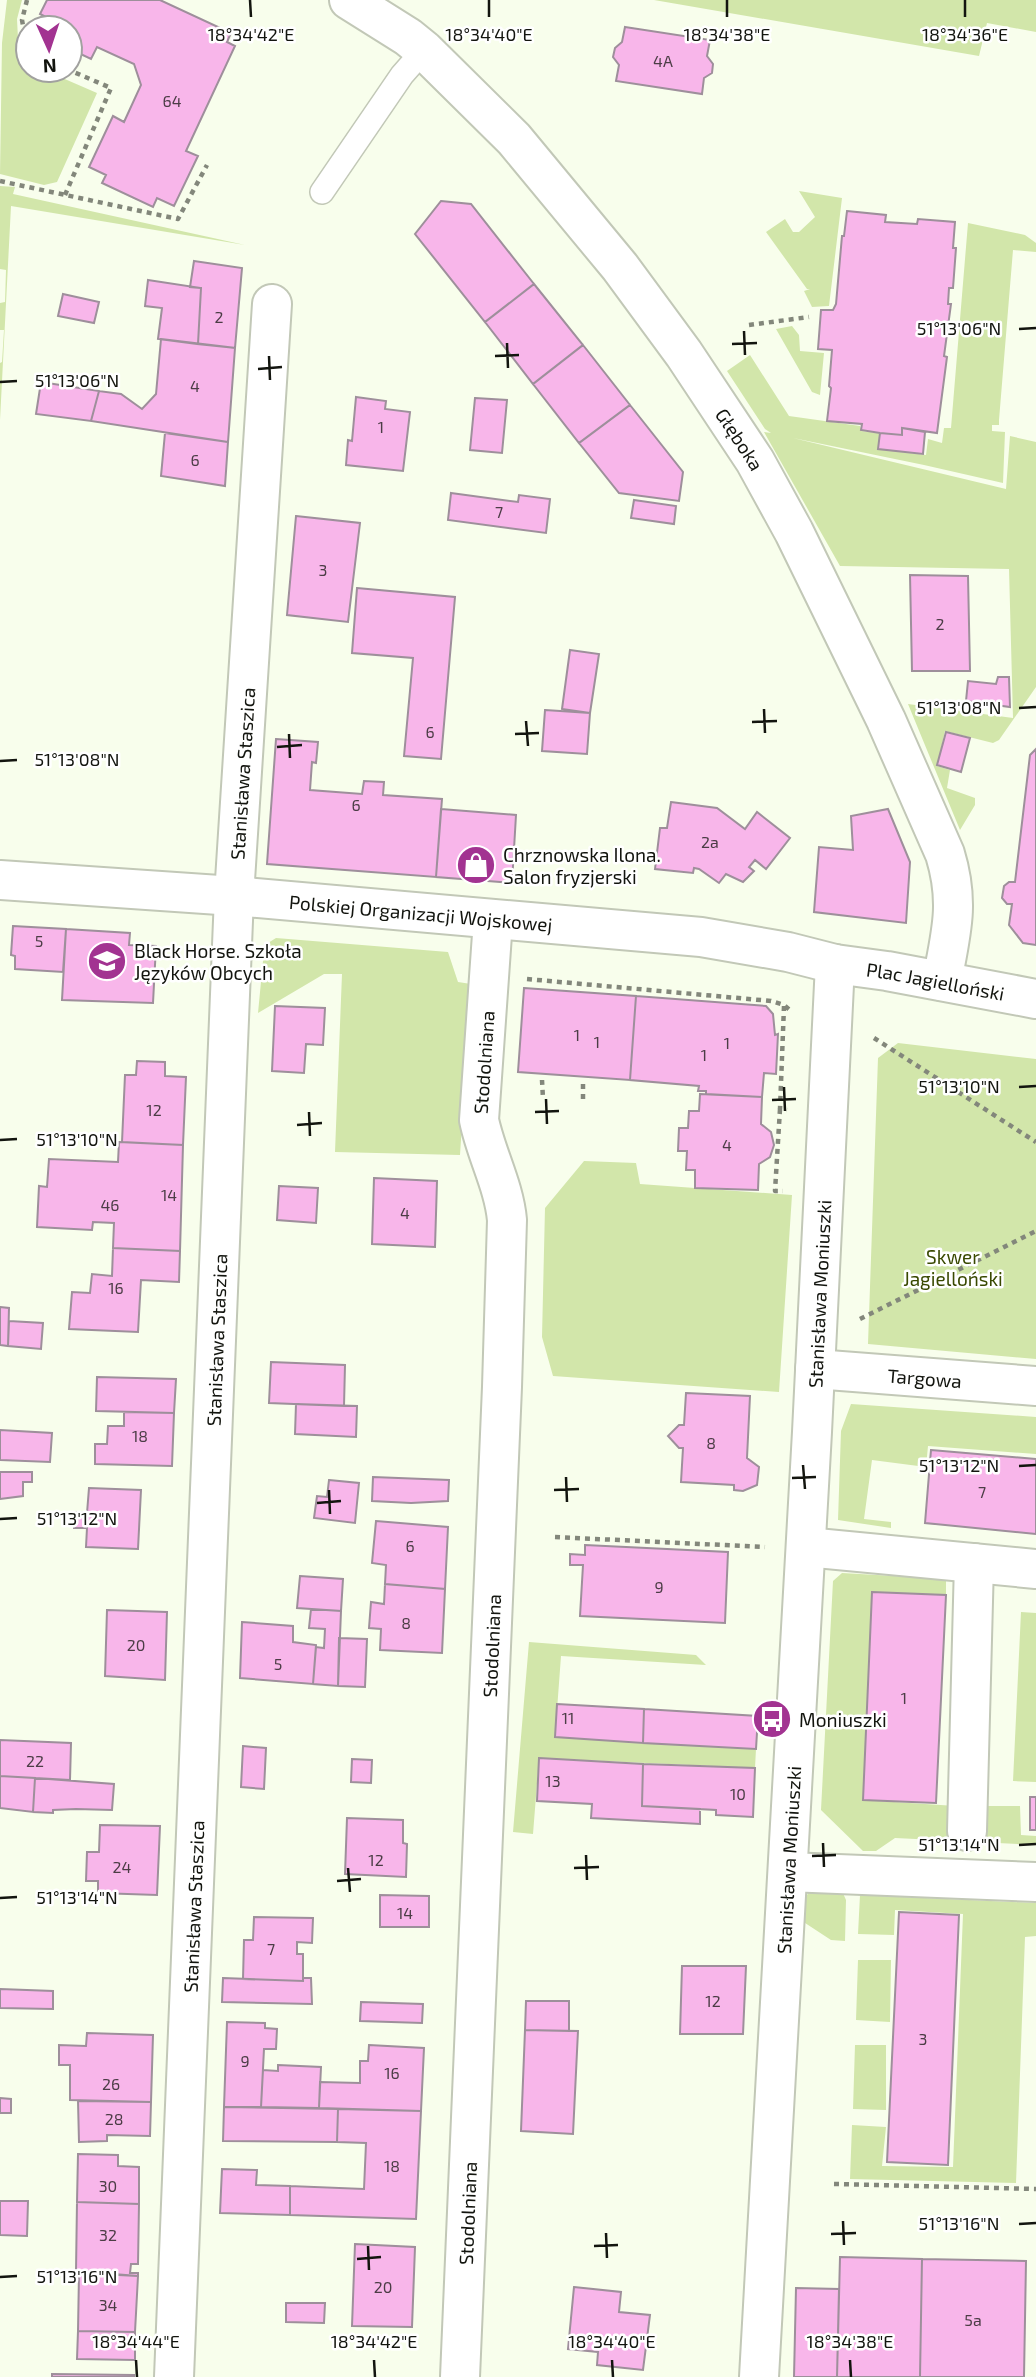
<svg xmlns="http://www.w3.org/2000/svg" width="1036" height="2377" font-family="'Exo 2',sans-serif">
	<style>
		.green { fill: #d2e6aa }
		.building { fill: #f8b6ea; stroke: #9e8f9b; stroke-width: 2 }
		.lines { fill: none; stroke-linecap: round; stroke-linejoin: round }
		.service-casing { stroke: #c2c8b7; stroke-width: 26 }
		.minor-casing { stroke: #c2c8b7; stroke-width: 42 }
		.path { stroke: #83877b; stroke-width: 4.5; stroke-dasharray: 5 5; stroke-linecap: butt }
		.service { stroke: #fff; stroke-width: 23 }
		.minor { stroke: #fff; stroke-width: 38 }
		.ticks { fill: none; stroke: #13150f; stroke-width: 2.5 }
		.labels { text-anchor: middle; dominant-baseline: central; stroke-width: 5; stroke-linejoin: round; paint-order: stroke }
		.number-label { font-size: 16px; fill: #4c3d46 }
		.street-label { font-size: 19px; fill: #13150f; stroke: #fff }
		.poi-label { font-size: 19px; fill: #13150f; stroke: #fff; text-anchor: start }
		.park-label { font-size: 19px; fill: #394900; stroke: #fff }
		.ticks-label { font-size: 18px; text-anchor: middle; fill: #13150f; stroke: #fff; stroke-width: 5; stroke-linejoin: round; paint-order: stroke }
	</style>
	<rect width="100%" height="100%" fill="#f8feec"/>
	<path class="green" d="M7 0H22L17 19 19 59 28 63V70H44L97 93 57 182 44 185 0 174 2 43Z
		M654 0H1036V32L987 23 979 56Z
		M0 186 15 187 13 194 245 245 11 206 0 420V363L2 362 4 330H0V303L5 302 6 270 0 269Z
		M799 191 842 198 829 306 812 307 804 291 810 289H807L766 232 785 219 793 232H799L815 217Z
		M968 223 1025 235 1036 243V252L1013 250 999 420V425H992V431L1005 432 1003 483 924 465 793 438 1006 489 1010 436 1036 442V687L999 740 993 743 945 731 937 766 950 770 947 788 975 798V805L960 830 908 704 1013 718 1009 569 840 566 764 432 771 433 765 429 727 371 750 355 789 416 860 426 861 431 880 433 879 449 926 455 928 439 942 443 944 428H951Z
		M792 326 799 335 800 351 824 353 820 395 812 392 776 329Z
		M276 938 448 952 458 982 471 984 460 1155 335 1152 342 974H324L258 1013 263 961 268 943Z
		M898 1043 1036 1059V1359L868 1344 878 1058Z
		M584 1161 636 1163 640 1184 792 1195 779 1392 553 1376 542 1337 545 1208Z
		M851 1404 1036 1417V1454L928 1446 926 1467 872 1460 864 1519 891 1522V1528L838 1520 841 1431Z
		M842 1573 946 1579V1595L873 1592 863 1800 956 1806H1020L1021 1835 1036 1836V1845L895 1838 876 1851H863L821 1810 833 1581Z
		M1021 1612 1036 1613V1782L1013 1781Z
		M529 1642 696 1655 706 1665 561 1656 555 1737 756 1749 755 1768 539 1758 533 1834 513 1832Z
		M810 1890 842 1891 846 1900 845 1941 831 1940 802 1921 803 1902Z
		M860 1895 1036 1903V1936L1025 1937 1016 2183 850 2179 852 2125 886 2127 882 2166 953 2167 963 1914 895 1910 894 1935 858 1934Z
		M858 1960H891L890 2022 856 2020Z
		M855 2045H886V2110L853 2109Z"/>
	<path class="building" d="M47 0H160L231 33 227 42 235 46 186 151 198 156 174 206 157 198 153 207 102 183 106 175 89 167 113 116 124 122 141 85 134 64 97 47 91 59 70 49V28H43L48 18 40 14Z
		M625 27 710 40 707 56 713 64 712 73 704 78 702 94 616 81 619 65 613 57 615 48 622 42Z
		M441 201 471 204 534 284 485 322 415 234Z
		M847 211 886 215 885 222 917 224 918 219 955 222 953 248H956L953 288H949L948 304H951L944 356 947 357 937 433 902 428V435L880 433 861 430 862 424 827 421 831 388 829 386 832 350 818 349 821 310H833L836 304 842 236H844Z
		M194 261 242 268 235 348 198 344 201 288 190 287Z
		M148 280 201 288 198 344 158 339 162 308 145 306Z
		M534 284 583 345 533 384 485 322Z
		M63 294 99 302 94 323 58 316Z
		M161 339 235 348 228 442 91 421 99 391 121 394 142 409 156 394Z
		M583 345 630 405 579 443 533 384Z
		M41 382 99 391 91 421 36 414Z
		M356 397 386 401 385 409 410 412 403 471 346 465 348 440 352 441Z
		M475 398 507 400 502 453 470 450Z
		M630 405 683 472 679 501 619 493 579 443Z
		M902 428 925 432 923 454 878 449 880 433 902 435Z
		M165 433 228 442 225 486 161 476Z
		M451 493 518 502 519 495 550 499 546 533 448 520Z
		M634 500 676 506 674 524 631 518Z
		M296 516 360 523 348 622 287 615Z
		M910 575 968 576 970 671H912Z
		M357 588 455 597 441 759 404 756 413 658 352 653Z
		M570 650 599 654 590 713 562 709Z
		M998 677H1009L1010 707 966 701 968 681 996 684Z
		M545 710 590 713 587 754 542 751Z
		M946 732 970 738 961 772 937 765Z
		M276 739 318 742 316 763 312 762 310 790 362 794 364 781 384 782 383 795 442 799 436 877 267 864Z
		M1036 749V945L1023 943 1009 925 1012 904H1007L1002 898 1004 886 1009 882H1015L1030 755Z
		M671 802 717 808 745 829 757 812 790 838 766 869 755 860 749 867 754 871 743 882 726 874 719 883 699 869 694 868 693 873 655 869 660 828H667Z
		M441 809 516 815 512 883 436 877Z
		M888 809 910 862 906 923 814 912 819 847 853 850 851 816Z
		M13 926 66 929 63 972 15 969V956L11 955Z
		M66 929 130 933 129 945 156 946 153 1003 62 1000Z
		M524 988 636 996 630 1080 518 1072Z
		M636 996 766 1006 773 1014 775 1035 778 1034 776 1074 764 1073 762 1097 706 1094V1091H698L699 1086 630 1080Z
		M275 1006 325 1008 323 1045 306 1044 304 1073 272 1071Z
		M137 1061 165 1062V1076L186 1077 183 1145 122 1142 125 1075H136Z
		M700 1094 762 1097 761 1124 771 1132 774 1145 770 1157 759 1164 758 1190 695 1188V1170H686L687 1151H678L679 1128H688L689 1111H699Z
		M119 1142 183 1145 180 1251 113 1248 114 1223 93 1222 92 1230 37 1227 39 1186 47 1187 49 1159 118 1162Z
		M374 1178 437 1181 435 1247 372 1244Z
		M279 1186 318 1188 316 1223 277 1220Z
		M113 1248 180 1251 179 1282 141 1280 138 1332 69 1329 72 1292 90 1293 92 1274 112 1276Z
		M0 1307 9 1308 8 1346 0 1345Z
		M9 1321 43 1323 41 1349 8 1346Z
		M271 1362 345 1365 344 1406 269 1403Z
		M97 1377 176 1379 174 1413 96 1411Z
		M686 1393 750 1396 747 1458 759 1467 757 1485 743 1491 734 1490V1485L681 1482 683 1448H679L668 1436 679 1425H684Z
		M296 1404 357 1406 356 1437 295 1434Z
		M124 1412 174 1413 172 1466 95 1464V1444H107L108 1426H124Z
		M0 1430 52 1433 50 1462 0 1460Z
		M931 1450 1036 1459V1534L925 1523Z
		M0 1472H32V1482H23V1496L0 1499Z
		M373 1477 449 1480 448 1501 411 1503 372 1501Z
		M329 1480 359 1483 355 1523 314 1518 317 1496 327 1497Z
		M89 1488 141 1490 138 1549 86 1547 87 1528H74V1512L87 1513Z
		M376 1521 448 1527 445 1589 385 1584 386 1565 372 1563Z
		M585 1545 728 1552 725 1623 580 1616 583 1565H570V1554L585 1555Z
		M300 1576 343 1579 341 1611 297 1608Z
		M385 1584 445 1589 442 1653 380 1650 381 1629 369 1628 371 1602 384 1604Z
		M872 1592 946 1595 936 1803 863 1800Z
		M311 1609 341 1611 338 1686 313 1684 316 1647 324 1648 325 1629 309 1628Z
		M107 1610 167 1612 165 1680 105 1676Z
		M242 1622 293 1626V1642L316 1645 313 1684 240 1678Z
		M339 1638 367 1639 365 1687 338 1686Z
		M557 1704 644 1709 643 1743 555 1737Z
		M644 1709 758 1716 756 1749 643 1743Z
		M0 1740 71 1743 70 1780 0 1776Z
		M243 1746 266 1748 264 1789 241 1787Z
		M539 1758 643 1764 642 1806 700 1809V1824L591 1818 592 1804 537 1801Z
		M352 1759 372 1760 371 1783 351 1782Z
		M643 1764 755 1768 753 1817 716 1815V1810L642 1806Z
		M0 1776 35 1778 33 1812 0 1808Z
		M35 1778 114 1784 112 1810 76 1809 53 1810V1813L33 1812Z
		M1030 1797H1036V1830H1030Z
		M347 1818 403 1820V1843L407 1844 406 1877 345 1874Z
		M100 1825 160 1826 157 1895 98 1893V1881H86L87 1852H99Z
		M380 1895 429 1896V1927H380Z
		M899 1912 959 1915 948 2165 887 2162Z
		M254 1917 313 1918 312 1943 297 1942V1954H303V1981L243 1979 244 1940H253Z
		M682 1966H746L743 2034H680Z
		M223 1978 303 1981V1978H311L312 2004 222 2002Z
		M0 1989 53 1991V2009L0 2008Z
		M526 2001H569V2031L525 2030Z
		M361 2002 423 2004 422 2023 360 2021Z
		M227 2022 265 2023V2028L277 2029 276 2049H264L261 2107H224Z
		M525 2030 578 2031 573 2134 521 2131Z
		M87 2033 153 2035 151 2102 70 2100V2065H59V2045L86 2046Z
		M369 2045 424 2048 421 2111 319 2108 320 2082 360 2083V2061H368Z
		M278 2065 321 2067 319 2108 261 2107 263 2070 278 2071Z
		M0 2098 11 2099V2113H0Z
		M78 2101 151 2102 150 2136 107 2135V2141L79 2142Z
		M224 2107 338 2109 337 2142 223 2141Z
		M338 2109 421 2111 416 2219 290 2215V2186L364 2189 366 2143 337 2142Z
		M78 2154 118 2155V2166L139 2167V2204L77 2202Z
		M222 2169 257 2170 256 2185 290 2186V2215L220 2213Z
		M0 2201H28L27 2236 0 2235Z
		M77 2202 139 2204 138 2264H131L130 2273H138V2276L76 2271Z
		M355 2244 415 2247 412 2327 352 2326Z
		M840 2257 922 2259 920 2377H837Z
		M922 2259 1026 2261 1024 2377H920Z
		M79 2273 138 2276 135 2332 78 2331Z
		M574 2287 621 2292 619 2312 650 2315 643 2370 597 2365 598 2352 568 2349Z
		M796 2288 839 2289 837 2377H794Z
		M286 2303H325L324 2323 286 2322Z
		M78 2331 135 2332V2360L77 2359Z
		M52 2374 134 2375V2377H52Z"/>
	<g class="lines">
		<g class="service-casing">
			<path id="service" d="M322 192 402 75 424 50"/>
		</g>
		<g class="minor-casing">
			<g id="minor">
				<path id="s1" d="M349 0 408 37 424 50 514 139 620 267 684 354 755 461 794 532 886 720 945 854C960 903 951 933 942 981"/>
				<path id="s2" d="M0 880 234 896 701 937 788 952 835 964 887 971 1036 999"/>
				<path id="s3" d="M815 1369 1036 1386"/>
				<path d="M806 1547 1036 1569"/>
				<path d="M967 1831 974 1563"/>
				<path d="M788 1872 1036 1882"/>
				<path id="s4" d="M174 2377 234 896 272 304"/>
				<path id="s5" d="M460 2377 502 1387 507 1220C504 1186 486 1154 479 1120L493 920"/>
				<path id="s6" d="M759 2377 812 1432 835 964"/>
			</g>
		</g>
		<path class="path" d="M27 0 22 20 28 53
			M0 181 178 219 207 165
			M65 195 111 88 69 70
			M749 325 809 317
			M527 979 771 1001 784 1005 791 1011
			M784 1006 780 1109 787 1110
			M874 1038 1036 1142
			M542 1080 543 1099
			M583 1099V1084
			M780 1109 775 1191H783
			M860 1319 1036 1231
			M555 1537 765 1547
			M834 2184 1036 2189"/>
		<use href="#service" class="service"/>
		<use href="#minor" class="minor"/>
	</g>
	<path class="ticks" d="M250 0 251 17M489 0V17M727 0V17M965 0V17M1019 329 1036 328M744 331 745 355M507 343 508 368M732 344 757 343M269 356 270 380M495 356 519 355M258 369 282 367M0 382 17 381M1019 708 1036 707M764 709 765 733M526 721 528 746M752 722 777 721M289 734 290 758M515 734 539 733M277 747 302 745M0 761 17 760M784 1087 785 1111M1019 1087 1036 1086M546 1099 547 1124M772 1100 796 1099M309 1112 310 1136M535 1112 559 1111M297 1125 322 1123M0 1140 17 1139M803 1465 805 1489M1019 1466 1036 1465M566 1477 567 1502M792 1478 816 1477M329 1490 330 1514M554 1490 579 1489M317 1503 341 1501M0 1519 17 1518M823 1843 824 1867M1019 1845 1036 1844M586 1855 587 1880M812 1856 836 1855M348 1868 350 1892M574 1868 599 1867M337 1881 361 1879M0 1898 17 1897M843 2221 844 2245M1019 2224 1036 2223M606 2233 607 2258M831 2234 856 2233M368 2246 369 2270M594 2246 618 2245M357 2259 381 2257M0 2277 17 2276M136 2360 137 2377M374 2360 375 2377M612 2360 613 2377M850 2360 851 2377"/>
	<defs>
		<g id="shop-disc" transform="scale(2.0125)"><circle r="9.5" fill="#a23391" stroke="#fff"/><path d="M-5-2.5h2.3a2.7 3.5 0 0 1 5.4 0H5L5.5 6h-11ZM-1.5-2.5h3a1.5 2.3 0 0 0-3 0Z" fill="#fff"/></g>
		<g id="school-disc" transform="scale(2.0125)"><circle r="9.5" fill="#a23391" stroke="#fff"/><path d="M0-5L7-2L0 1L-7-2ZM-4 1L0 2.5L4 1V4Q0 6-4 4Z" fill="#fff"/></g>
		<g id="bus-disc" transform="scale(2.0125)"><circle r="9.5" fill="#a23391" stroke="#fff"/><path d="M-5-6H5V4H4V6H2V4H-2V6H-4V4H-5ZM-3.5-4V0h7V-4ZM-3.5 1.2v1.5H-2V1.2ZM2 1.2v1.5H3.5V1.2Z" fill="#fff"/></g>
	</defs>
	<g fill-rule="evenodd">
		<use href="#shop-disc" x="476" y="865"/>
		<use href="#school-disc" x="107" y="961"/>
		<use href="#bus-disc" x="772" y="1719"/>
	</g>
	<g class="labels">
		<g class="number-label">
			<text x="663" y="60">4A</text>
			<text x="172" y="100">64</text>
			<text x="219" y="316">2</text>
			<text x="195" y="385">4</text>
			<text x="381" y="426">1</text>
			<text x="195" y="459">6</text>
			<text x="499" y="511">7</text>
			<text x="323" y="569">3</text>
			<text x="940" y="623">2</text>
			<text x="430" y="731">6</text>
			<text x="356" y="804">6</text>
			<text x="710" y="841">2a</text>
			<text x="39" y="940">5</text>
			<text x="577" y="1034">1</text>
			<text x="597" y="1041">1</text>
			<text x="727" y="1042">1</text>
			<text x="704" y="1054">1</text>
			<text x="154" y="1109">12</text>
			<text x="727" y="1144">4</text>
			<text x="169" y="1194">14</text>
			<text x="110" y="1204">46</text>
			<text x="405" y="1212">4</text>
			<text x="116" y="1287">16</text>
			<text x="140" y="1435">18</text>
			<text x="711" y="1442">8</text>
			<text x="982" y="1491">7</text>
			<text x="410" y="1545">6</text>
			<text x="659" y="1586">9</text>
			<text x="406" y="1622">8</text>
			<text x="136" y="1644">20</text>
			<text x="278" y="1663">5</text>
			<text x="904" y="1697">1</text>
			<text x="568" y="1717">11</text>
			<text x="35" y="1760">22</text>
			<text x="553" y="1780">13</text>
			<text x="738" y="1793">10</text>
			<text x="376" y="1859">12</text>
			<text x="122" y="1866">24</text>
			<text x="405" y="1912">14</text>
			<text x="271" y="1948">7</text>
			<text x="713" y="2000">12</text>
			<text x="923" y="2038">3</text>
			<text x="245" y="2060">9</text>
			<text x="392" y="2072">16</text>
			<text x="111" y="2083">26</text>
			<text x="114" y="2118">28</text>
			<text x="392" y="2165">18</text>
			<text x="108" y="2185">30</text>
			<text x="108" y="2234">32</text>
			<text x="383" y="2286">20</text>
			<text x="108" y="2304">34</text>
			<text x="973" y="2319">5a</text>
		</g>
		<g class="street-label">
			<text stroke="none"><textPath href="#s1" startOffset="593">Głęboka</textPath></text>
			<text stroke="none"><textPath href="#s4" startOffset="1605">Stanisława Staszica</textPath></text>
			<text stroke="none"><textPath href="#s2" startOffset="422">Polskiej Organizacji Wojskowej</textPath></text>
			<text stroke="none"><textPath href="#s2" startOffset="942">Plac Jagielloński</textPath></text>
			<text stroke="none"><textPath href="#s5" startOffset="1320">Stodolniana</textPath></text>
			<text stroke="none"><textPath href="#s6" startOffset="1085">Stanisława Moniuszki</textPath></text>
			<text stroke="none"><textPath href="#s4" startOffset="1038">Stanisława Staszica</textPath></text>
			<text stroke="none"><textPath href="#s3" startOffset="110">Targowa</textPath></text>
			<text stroke="none"><textPath href="#s5" startOffset="732">Stodolniana</textPath></text>
			<text stroke="none"><textPath href="#s6" startOffset="518">Stanisława Moniuszki</textPath></text>
			<text stroke="none"><textPath href="#s4" startOffset="471">Stanisława Staszica</textPath></text>
			<text stroke="none"><textPath href="#s5" startOffset="164">Stodolniana</textPath></text>
		</g>
		<g class="poi-label">
			<text x="503" y="854">Chrznowska Ilona.<tspan x="503" dy="22">Salon fryzjerski</tspan></text>
			<text x="134" y="950">Black Horse. Szkoła<tspan x="134" dy="22">Języków Obcych</tspan></text>
			<text x="799" y="1719">Moniuszki</text>
		</g>
		<g class="park-label">
			<text x="953" y="1256">Skwer<tspan x="953" dy="22">Jagielloński</tspan></text>
		</g>
	</g>
	<g class="ticks-label">
		<text x="251" y="41">18°34'42"E</text>
		<text x="489" y="41">18°34'40"E</text>
		<text x="727" y="41">18°34'38"E</text>
		<text x="965" y="41">18°34'36"E</text>
		<text x="959" y="335">51°13'06"N</text>
		<text x="77" y="387">51°13'06"N</text>
		<text x="959" y="714">51°13'08"N</text>
		<text x="77" y="766">51°13'08"N</text>
		<text x="959" y="1093">51°13'10"N</text>
		<text x="77" y="1146">51°13'10"N</text>
		<text x="959" y="1472">51°13'12"N</text>
		<text x="77" y="1525">51°13'12"N</text>
		<text x="959" y="1851">51°13'14"N</text>
		<text x="77" y="1904">51°13'14"N</text>
		<text x="959" y="2230">51°13'16"N</text>
		<text x="77" y="2283">51°13'16"N</text>
		<text x="136" y="2348">18°34'44"E</text>
		<text x="374" y="2348">18°34'42"E</text>
		<text x="612" y="2348">18°34'40"E</text>
		<text x="850" y="2348">18°34'38"E</text>
	</g>
	<g transform="translate(49 49) rotate(177)"><circle r="33" fill="#ffffff" stroke="#a1a19f" stroke-width="2"/>
	<path d="M0-5L12 26L0 18L-12 26Z" fill="#a23391"/>
	<text y="-10" font-size="19" font-weight="bold" text-anchor="middle" fill="#13150f">N</text>
	</g>
</svg>
